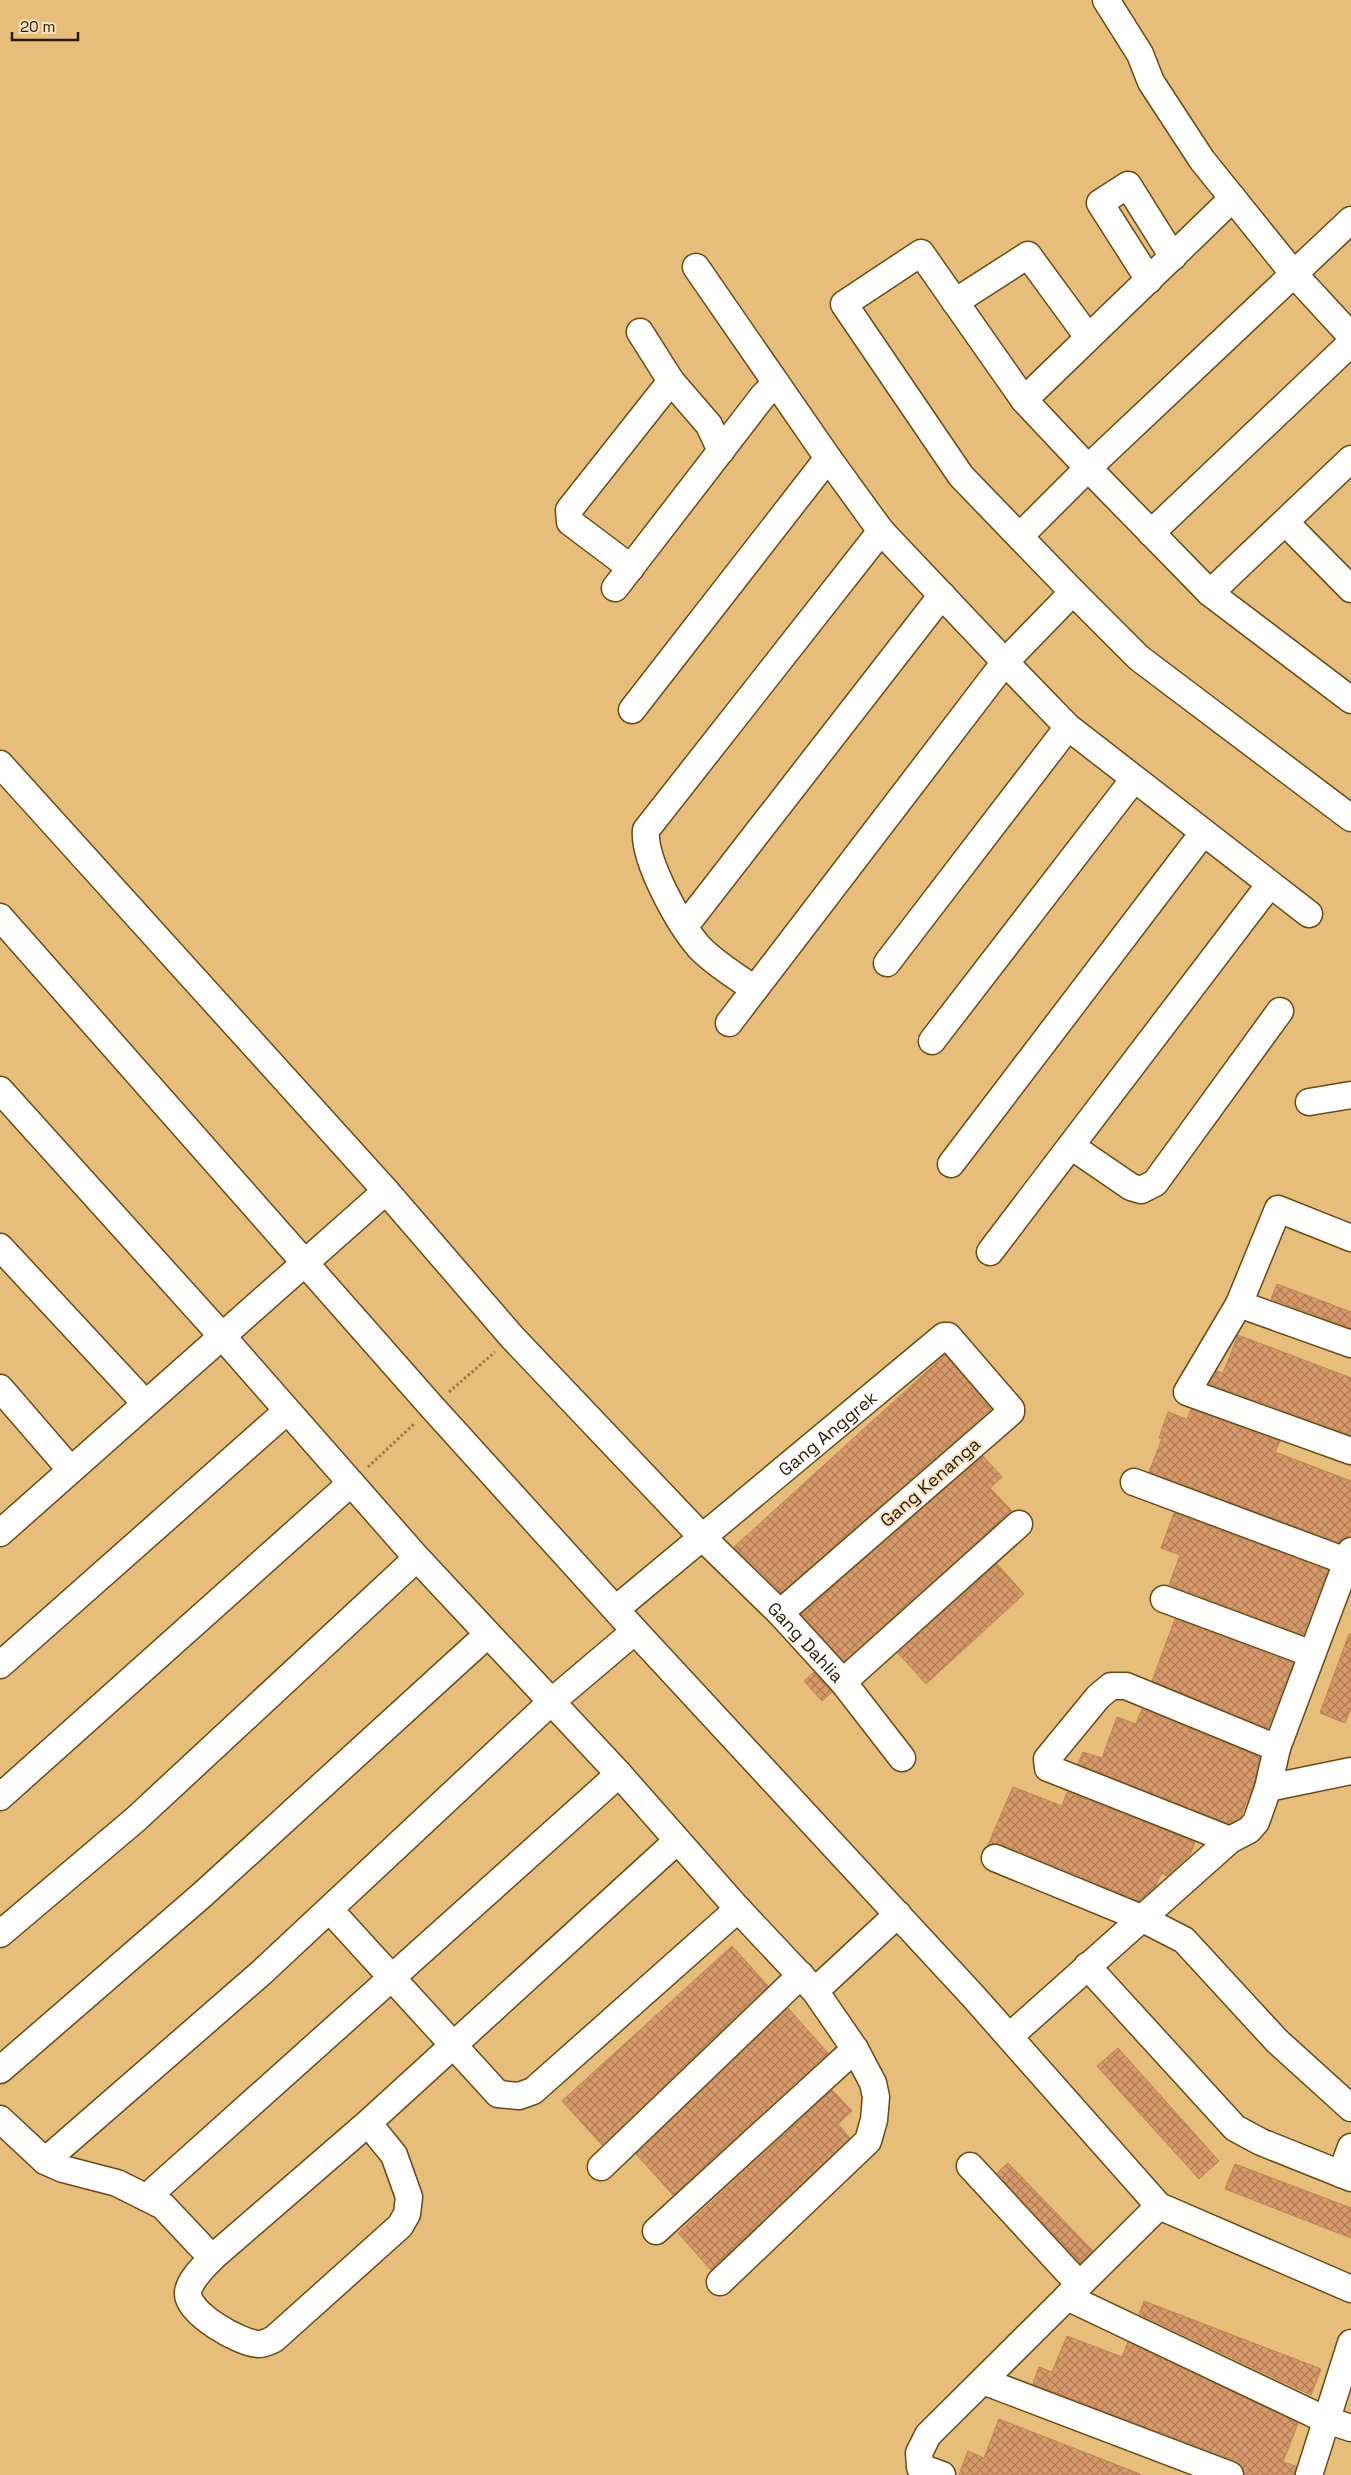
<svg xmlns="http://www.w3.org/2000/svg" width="1351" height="2475" font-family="'Space Grotesk',sans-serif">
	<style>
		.building { fill: url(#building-cross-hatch); stroke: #bf8354 }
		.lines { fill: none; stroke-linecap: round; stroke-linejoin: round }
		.minor-casing { stroke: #684b16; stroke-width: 29 }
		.path { stroke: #9a7b48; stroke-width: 3; stroke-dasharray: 2.5 2.5; stroke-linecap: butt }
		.minor { stroke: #fff; stroke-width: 26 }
		.labels { text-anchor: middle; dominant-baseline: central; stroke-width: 4; stroke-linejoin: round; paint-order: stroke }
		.street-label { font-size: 18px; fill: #2a1b00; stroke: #f7e1c1 }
	</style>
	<defs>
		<pattern id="building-cross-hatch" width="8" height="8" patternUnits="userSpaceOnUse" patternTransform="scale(1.25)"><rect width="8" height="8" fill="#d89a6a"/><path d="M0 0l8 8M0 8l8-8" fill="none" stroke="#af7d55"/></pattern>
	</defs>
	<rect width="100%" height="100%" fill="#e7bd7a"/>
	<path class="building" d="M1277 1284 1351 1312V1328L1271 1299Z
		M1238 1335 1351 1378V1435L1209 1384 1217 1371 1223 1373Z
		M945 1355 991 1409 781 1593 734 1547Z
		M1191 1409 1280 1441 1275 1452 1351 1481V1530L1349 1536 1339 1543 1149 1472 1162 1439 1159 1438 1168 1412 1187 1419Z
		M983 1456 1002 1477 990 1488 1012 1511 844 1661 801 1614Z
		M1174 1513 1328 1570 1303 1635 1169 1585 1180 1555 1161 1548Z
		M997 1564 1024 1594 926 1684 898 1653Z
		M1175 1619 1293 1663 1268 1728 1152 1681Z
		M1349 1634H1351V1708L1345 1723 1320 1713Z
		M814 1672 832 1692 822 1701 804 1681Z
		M1142 1709 1260 1757 1254 1784 1240 1818 1229 1824 1078 1764 1083 1752 1102 1758 1117 1717 1136 1724Z
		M1013 1787 1062 1806 1067 1792 1195 1842 1190 1855 1167 1876 1161 1873 1156 1886 1139 1901 1001 1844 988 1845Z
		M732 1946 768 1986 602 2145 562 2101Z
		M788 2008 828 2053 673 2195 636 2154Z
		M1118 2048 1219 2161 1199 2179 1097 2066Z
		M832 2090 852 2111 838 2124 850 2138 711 2270 678 2233Z
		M1008 2163 1093 2251 1080 2263 997 2173Z
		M1235 2164 1351 2208V2238L1225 2189Z
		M1144 2301 1321 2369 1311 2395 1139 2314Z
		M1067 2336 1122 2357 1128 2342 1298 2423 1283 2462 1296 2466 1294 2475H1245L1242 2466 1235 2461 1033 2384 1039 2367 1052 2372Z
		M999 2419 1140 2474V2475H959L968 2451 984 2458Z"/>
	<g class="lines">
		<g class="minor-casing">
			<g id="minor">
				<path d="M1106 0 1140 54 1151 82 1202 160 1293 273 1351 336"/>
				<path d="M696 267 828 458 881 531 1005 662 1068 727 1309 914"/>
				<path d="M1149 280 1100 203 1128 185 1173 257"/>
				<path d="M955 302 1028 255 1088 337"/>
				<path d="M640 332 671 381 709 425 721 451"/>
				<path d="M1024 400 1233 198"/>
				<path d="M1285 522 1351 589"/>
				<path d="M1151 533 1351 343"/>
				<path d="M1020 536 1088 468 1351 220"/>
				<path d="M631 568 570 522 569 510 671 381"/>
				<path d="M615 588 763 396 776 383"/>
				<path d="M1210 593 1351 459"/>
				<path d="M1351 700 1210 593 1088 468 1024 400 921 253 844 304 961 476 1073 592 1139 658 1351 818"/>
				<path d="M632 710 828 458"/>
				<path id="s1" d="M0 764 386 1191 512 1337 701 1536 780 1613 843 1682 902 1758"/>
				<path d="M0 917 432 1407 635 1631 973 1996 1159 2206 1351 2289"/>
				<path d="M685 926 942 595"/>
				<path d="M887 963 1068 727"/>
				<path d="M754 989C736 976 714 963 699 947 679 924 643 860 646 830L881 531"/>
				<path d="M729 1023 1005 662 1073 592"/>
				<path d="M932 1041 1134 779"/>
				<path d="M0 1090 222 1336 417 1558 619 1774 738 1909 815 1991 855 2049 873 2083 876 2097 874 2120 868 2141 720 2282"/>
				<path d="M1309 1102 1351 1095"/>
				<path d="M1071 1146 1131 1187 1141 1190 1155 1183 1280 1011"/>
				<path d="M951 1164 1203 833"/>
				<path d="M1351 1238 1278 1209 1239 1304 1187 1392 1351 1451"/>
				<path d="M0 1247 145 1403"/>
				<path d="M990 1252 1270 884"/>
				<path d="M1239 1304 1351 1344"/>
				<path d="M0 1388 70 1469"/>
				<path d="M1134 1482 1351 1563"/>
				<path d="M0 1533 386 1191"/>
				<path d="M1164 1599 1312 1654"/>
				<path id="s2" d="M616 1609 944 1336H948L1011 1409V1412L780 1613"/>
				<path d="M0 1665 287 1411"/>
				<path d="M843 1682 1019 1524"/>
				<path d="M1268 1788 1351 1771"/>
				<path d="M0 1797 351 1483"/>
				<path d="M1230 1840 1048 1768 1047 1759 1098 1697 1111 1686H1126L1277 1748"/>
				<path d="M995 1858 1141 1918 1184 1940 1277 2041 1351 2108"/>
				<path d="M330 1910 498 2094 519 2096 533 2091 738 1909"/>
				<path d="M0 1934 136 1819 417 1558"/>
				<path d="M1087 1966 1235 2128 1261 2142 1351 2178"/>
				<path d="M815 1991 898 1914"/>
				<path d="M1010 2036 1230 1840 1249 1830 1256 1822 1268 1788 1277 1748 1351 1551"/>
				<path d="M0 2070 202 1895 487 1635"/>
				<path d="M0 2119 45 2161 63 2169 117 2183 163 2206 212 2258"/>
				<path d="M368 2123 394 2155 409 2197 407 2214 400 2226 274 2339C270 2341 264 2344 259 2344 241 2344 186 2313 188 2292 190 2279 204 2267 212 2258L368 2123 677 1841"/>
				<path d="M45 2161 261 1973 550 1703 635 1631"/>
				<path d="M970 2166 1079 2284"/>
				<path d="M601 2167 801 1975"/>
				<path d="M1341 2174 1351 2147"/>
				<path d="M147 2197 619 1774"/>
				<path d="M656 2231 855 2049"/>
				<path d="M1067 2297 1326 2420 1351 2428"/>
				<path d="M983 2381 1230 2475"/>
				<path d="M942 2475 920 2467 919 2453 928 2435 1159 2206"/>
				<path d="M1309 2475 1351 2343"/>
			</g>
		</g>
		<path class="path" d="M449 1392 495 1352
			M368 1467 415 1423"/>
		<use href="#minor" class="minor"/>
	</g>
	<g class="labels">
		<g class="street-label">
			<text stroke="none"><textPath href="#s2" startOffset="275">Gang Anggrek</textPath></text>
			<text transform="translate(930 1482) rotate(-41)">Gang Kenanga</text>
			<text stroke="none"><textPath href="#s1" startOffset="1192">Gang Dahlia</textPath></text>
		</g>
	</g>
	<path d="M12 32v8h66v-8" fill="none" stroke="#2a1b00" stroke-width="2.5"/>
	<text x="20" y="32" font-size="15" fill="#2a1b00" stroke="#f7e1c1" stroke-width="4" paint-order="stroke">20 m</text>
</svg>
